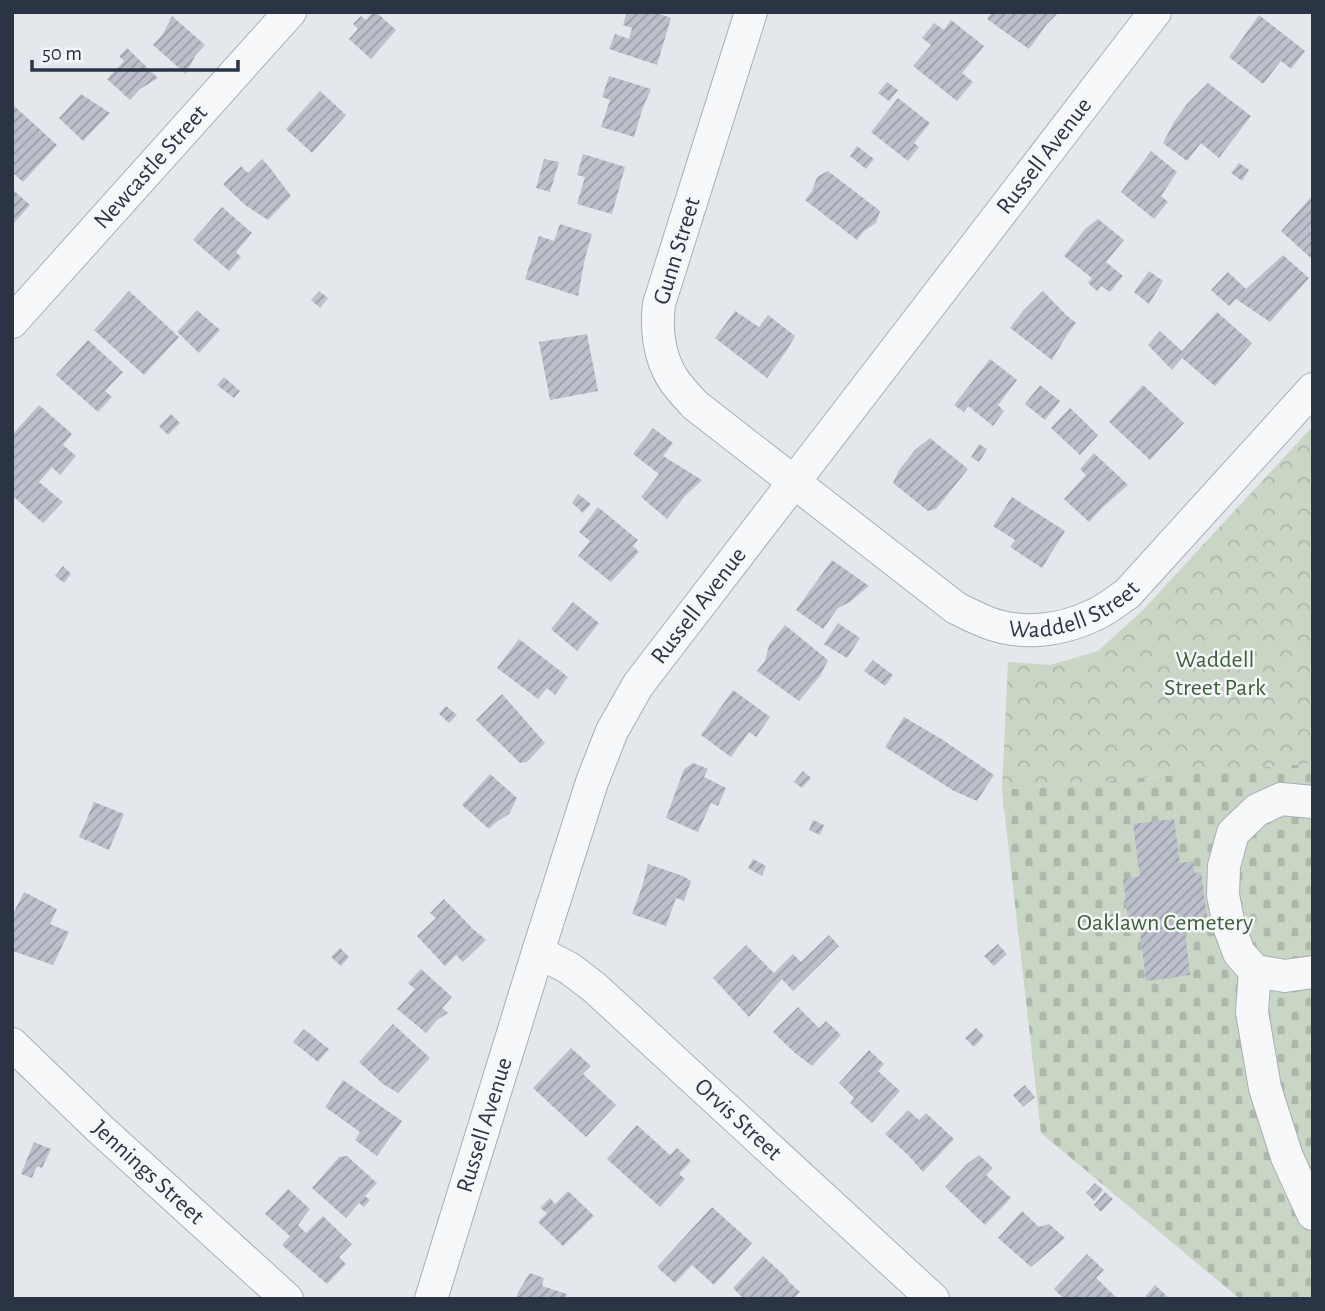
<svg xmlns="http://www.w3.org/2000/svg" width="1325" height="1311" font-family="'Alegreya Sans',sans-serif">
	<style>
		.cemetery { fill: url(#cemetery-stones) }
		.park { fill: url(#park-crowns) }
		.building { fill: url(#building-hatch) }
		.lines { fill: none; stroke-linecap: round; stroke-linejoin: round }
		.street-casing { stroke: #a9aeb7; stroke-width: 34 }
		.street { stroke: #f7f8fa; stroke-width: 32 }
		.labels { text-anchor: middle; dominant-baseline: central; stroke-width: 5; stroke-linejoin: round; paint-order: stroke }
		.street-label { font-size: 24px; fill: #2b3445; stroke: #f4f6f9 }
		.park-label { font-size: 24px; fill: #3f6138; stroke: #f4f6f9 }
	</style>
	<defs>
		<pattern id="cemetery-stones" width="16" height="16" patternUnits="userSpaceOnUse" patternTransform="scale(1.75)"><rect width="16" height="16" fill="#c9d6c5"/><path d="M2 7V4a2 2 0 0 1 4 0v3zM10 15v-3a2 2 0 0 1 4 0v3z" fill="#adb8ab"/></pattern>
		<pattern id="park-crowns" width="20" height="18" patternUnits="userSpaceOnUse" patternTransform="scale(1.75)"><rect width="20" height="18" fill="#c9d6c5"/><path d="M2 6a3 3 0 1 1 6 0M12 15a3 3 0 1 1 6 0" fill="none" stroke="#adb8ab"/></pattern>
		<pattern id="building-hatch" width="6" height="6" patternUnits="userSpaceOnUse" patternTransform="scale(1.75)"><rect width="6" height="6" fill="#bbc0ca"/><path d="M-1 1l2-2M0 6l6-6M5 7l2-2" fill="none" stroke="#989da6"/></pattern>
	</defs>
	<rect width="100%" height="100%" fill="#e4e7ec"/>
	<path class="cemetery" d="M1313 763V1299H1240L1041 1133 1002 790Z"/>
	<path class="park" d="M1313 426V763L1002 790 1008 662 1050 665 1098 651 1141 612Z"/>
	<path class="building" d="M373 12H376L396 30 371 59 349 39 358 29 353 24 361 16 366 20Z
		M627 12H654L671 18 657 65 609 49 615 34 629 39 632 28 623 25Z
		M992 12H1059L1047 24 1029 49 987 19Z
		M1259 15 1305 51 1291 69 1281 61 1263 84 1229 57Z
		M172 16 205 45 195 56 186 74 153 45 163 34Z
		M951 20 984 46 962 73 973 82 957 101 913 66 931 45 922 38 934 23 944 30Z
		M127 48 158 78 140 89 130 100 107 79 124 61 119 56Z
		M609 76 651 89 642 110 634 137 601 127 610 100 602 97Z
		M887 82 898 90 889 101 878 93Z
		M1208 83 1251 116 1219 158 1201 143 1187 161 1163 143 1174 122 1187 104Z
		M320 91 346 115 312 153 286 129Z
		M81 94 110 113 83 141 59 118Z
		M898 98 930 123 914 143 919 147 908 161 871 132Z
		M12 104 57 145 23 182 12 172Z
		M857 146 874 159 866 169 850 156Z
		M1151 151 1177 172 1161 196 1168 202 1154 219 1121 192Z
		M583 154 625 167 612 214 577 204 585 177 577 175Z
		M262 159 270 168 291 196 268 220 245 205 223 184 241 166 248 173Z
		M544 159 559 162 550 192 536 188Z
		M1239 163 1249 170 1242 181 1231 173Z
		M828 171 880 211 876 223 864 231 857 240 805 200 812 191 817 177Z
		M12 189 30 205 12 225Z
		M1313 195V260L1281 231Z
		M222 207 252 233 236 252 241 257 229 271 193 240Z
		M1098 219 1124 240 1106 262 1123 276 1110 292 1101 286 1097 291 1088 283 1092 278 1064 256 1085 229Z
		M560 224 592 234 585 258 578 296 525 279 539 236 554 241Z
		M1283 255 1309 278 1270 322 1236 299 1229 306 1211 290 1228 272 1246 289Z
		M1149 271 1163 281 1149 304 1134 292Z
		M129 291 179 337 144 375 94 330Z
		M319 291 328 298 320 308 311 300Z
		M1043 291 1066 315 1076 323 1067 335 1052 360 1010 328 1023 311Z
		M197 310 220 330 199 353 177 332Z
		M735 311 759 327 768 315 795 336 787 350 767 378 715 338Z
		M1217 312 1252 343 1215 386 1182 358 1172 370 1148 345 1160 331 1182 351Z
		M587 334 598 391 550 400 539 342Z
		M88 340 123 372 105 391 112 397 98 412 56 375Z
		M990 359 1017 380 998 405 1004 411 993 426 968 406 964 412 954 405Z
		M224 377 240 391 234 398 217 385Z
		M1040 385 1060 401 1045 420 1025 404Z
		M1143 385 1184 423 1150 460 1109 422Z
		M39 405 72 434 63 445 76 456 60 475 52 467 39 482 63 502 43 523 15 498 12 501V435Z
		M1070 408 1098 435 1080 455 1051 428Z
		M171 414 180 423 168 435 159 426Z
		M653 428 673 443 663 456 702 480 685 496 667 519 641 497 659 474 633 454Z
		M930 438 968 469 936 509 928 511 893 483 899 470 915 450Z
		M979 444 987 449 979 462 971 457Z
		M1094 453 1128 485 1103 507 1089 522 1064 499 1086 475 1080 469Z
		M578 494 591 504 583 513 572 503Z
		M1012 497 1065 531 1042 568 1010 547 1015 540 993 526Z
		M598 507 638 540 633 546 639 552 611 582 578 556 590 541 579 532Z
		M832 560 869 586 850 602 838 608 823 629 796 610Z
		M63 566 71 574 64 583 55 576Z
		M573 602 599 623 577 651 551 629Z
		M838 623 860 638 847 658 824 644Z
		M785 625 828 660 820 676 799 701 757 671 765 661 769 645Z
		M519 639 568 677 555 695 547 688 538 699 497 668Z
		M873 660 893 675 885 686 864 671Z
		M733 690 770 717 756 737 749 732 731 757 701 735Z
		M502 694 545 743 527 762 520 763 476 720Z
		M446 706 457 715 449 723 439 714Z
		M904 717 943 740 994 775 977 801 954 791 885 747Z
		M693 763 708 769 704 777 726 788 718 806 711 803 698 832 666 818 684 769Z
		M803 771 811 778 802 788 794 782Z
		M490 774 517 798 509 814 495 823 489 829 462 805Z
		M94 802 124 814 109 850 79 837Z
		M1174 819 1180 863 1193 861 1194 873 1201 872 1207 917 1198 919 1199 930 1185 933 1190 975 1146 981 1139 924 1129 925 1123 879 1140 876 1133 824Z
		M813 820 824 825 820 835 809 830Z
		M753 859 766 866 762 876 748 868Z
		M648 864 683 876 691 881 684 901 676 898 666 926 632 914 642 887Z
		M24 892 57 909 50 924 69 932 53 965 13 951 15 945 12 943V916Z
		M444 899 473 929 486 940 463 962 456 955 445 966 417 936 436 918 430 913Z
		M829 935 839 946 793 991 782 979 749 1017 713 978 746 945 774 973 793 954 801 962Z
		M998 944 1007 954 994 966 984 956Z
		M340 948 349 957 341 966 331 957Z
		M421 969 452 997 442 1008 448 1013 437 1020 426 1033 397 1009 415 989 408 983Z
		M798 1007 819 1028 826 1021 841 1035 812 1066 795 1053 773 1032Z
		M393 1024 430 1058 398 1093 383 1084 359 1062Z
		M976 1028 984 1036 974 1047 965 1038Z
		M304 1029 329 1049 318 1062 293 1042Z
		M571 1048 591 1066 583 1074 616 1105 586 1137 533 1088Z
		M869 1050 884 1064 878 1071 900 1091 872 1123 850 1103 854 1098 839 1083Z
		M343 1080 402 1121 377 1156 355 1140 360 1132 325 1107Z
		M1025 1085 1035 1097 1023 1107 1013 1095Z
		M908 1110 919 1120 926 1113 954 1139 923 1172 908 1155 885 1134Z
		M637 1125 670 1155 677 1148 691 1161 679 1174 685 1179 660 1207 607 1159Z
		M34 1142 51 1149 42 1168 37 1166 32 1178 21 1174Z
		M979 1155 993 1168 986 1175 1011 1198 985 1225 945 1187 967 1164Z
		M347 1156 377 1183 365 1196 370 1200 364 1207 359 1203 346 1218 312 1188 339 1157Z
		M1095 1183 1103 1190 1094 1201 1086 1193Z
		M288 1189 310 1209 298 1225 306 1233 323 1216 352 1244 339 1257 346 1264 327 1284 282 1245 290 1236 265 1214Z
		M568 1191 594 1216 563 1246 538 1222 547 1213 540 1208 550 1198 555 1204Z
		M1105 1192 1113 1199 1101 1212 1094 1205Z
		M712 1207 752 1243 714 1285 692 1265 675 1283 657 1267Z
		M1022 1211 1039 1227 1049 1224 1065 1238 1031 1267 998 1238Z
		M1087 1254 1104 1270 1096 1278 1118 1299H1064L1054 1289Z
		M763 1256 788 1279 787 1280 800 1292 793 1299H744L733 1288Z
		M530 1273 544 1278 542 1286 567 1294 565 1299H516L518 1292Z
		M1155 1285 1170 1299H1143Z"/>
	<g class="lines">
		<g class="street-casing">
			<g id="street">
				<path id="s1" d="M751 12 659 304C656 329 659 357 673 379 679 388 687 396 695 405L956 608C966 613 976 618 986 622 1021 636 1061 631 1094 615 1106 610 1116 601 1127 594L1313 389"/>
				<path id="s2" d="M12 322 290 12"/>
				<path d="M1313 802 1281 799 1257 810 1233 833 1224 866 1223 895 1229 926 1239 953 1255 971 1285 976 1313 972"/>
				<path id="s3" d="M538 952 569 968 595 988 933 1299"/>
				<path d="M1255 971 1252 1012 1265 1088 1287 1157 1313 1214"/>
				<path id="s4" d="M12 1044 99 1128 287 1299"/>
				<path id="s5" d="M431 1299 538 952 592 782 612 731 638 685 1155 12"/>
			</g>
		</g>
		<use href="#street" class="street"/>
	</g>
	<g class="labels">
		<g class="street-label">
			<text stroke="none"><textPath href="#s5" startOffset="1316">Russell Avenue</textPath></text>
			<text stroke="none"><textPath href="#s2" startOffset="208">Newcastle Street</textPath></text>
			<text transform="translate(677 251) rotate(-73)">Gunn Street</text>
			<text stroke="none"><textPath href="#s1" startOffset="875">Waddell Street</textPath></text>
			<text stroke="none"><textPath href="#s5" startOffset="749">Russell Avenue</textPath></text>
			<text stroke="none"><textPath href="#s3" startOffset="262">Orvis Street</textPath></text>
			<text stroke="none"><textPath href="#s5" startOffset="182">Russell Avenue</textPath></text>
			<text stroke="none"><textPath href="#s4" startOffset="187">Jennings Street</textPath></text>
		</g>
		<g class="park-label">
			<text x="1215" y="660">Waddell<tspan x="1215" dy="28">Street Park</tspan></text>
			<text x="1165" y="923">Oaklawn Cemetery</text>
		</g>
	</g>
	<rect width="1325" height="1311" fill="none" stroke="#2b3445" stroke-width="28"/>
	<path d="M32 60v10h206v-10" fill="none" stroke="#2b3445" stroke-width="3.5"/>
	<text x="42" y="60" font-size="21" fill="#2b3445" stroke="#f4f6f9" stroke-width="5" paint-order="stroke">50 m</text>
</svg>
